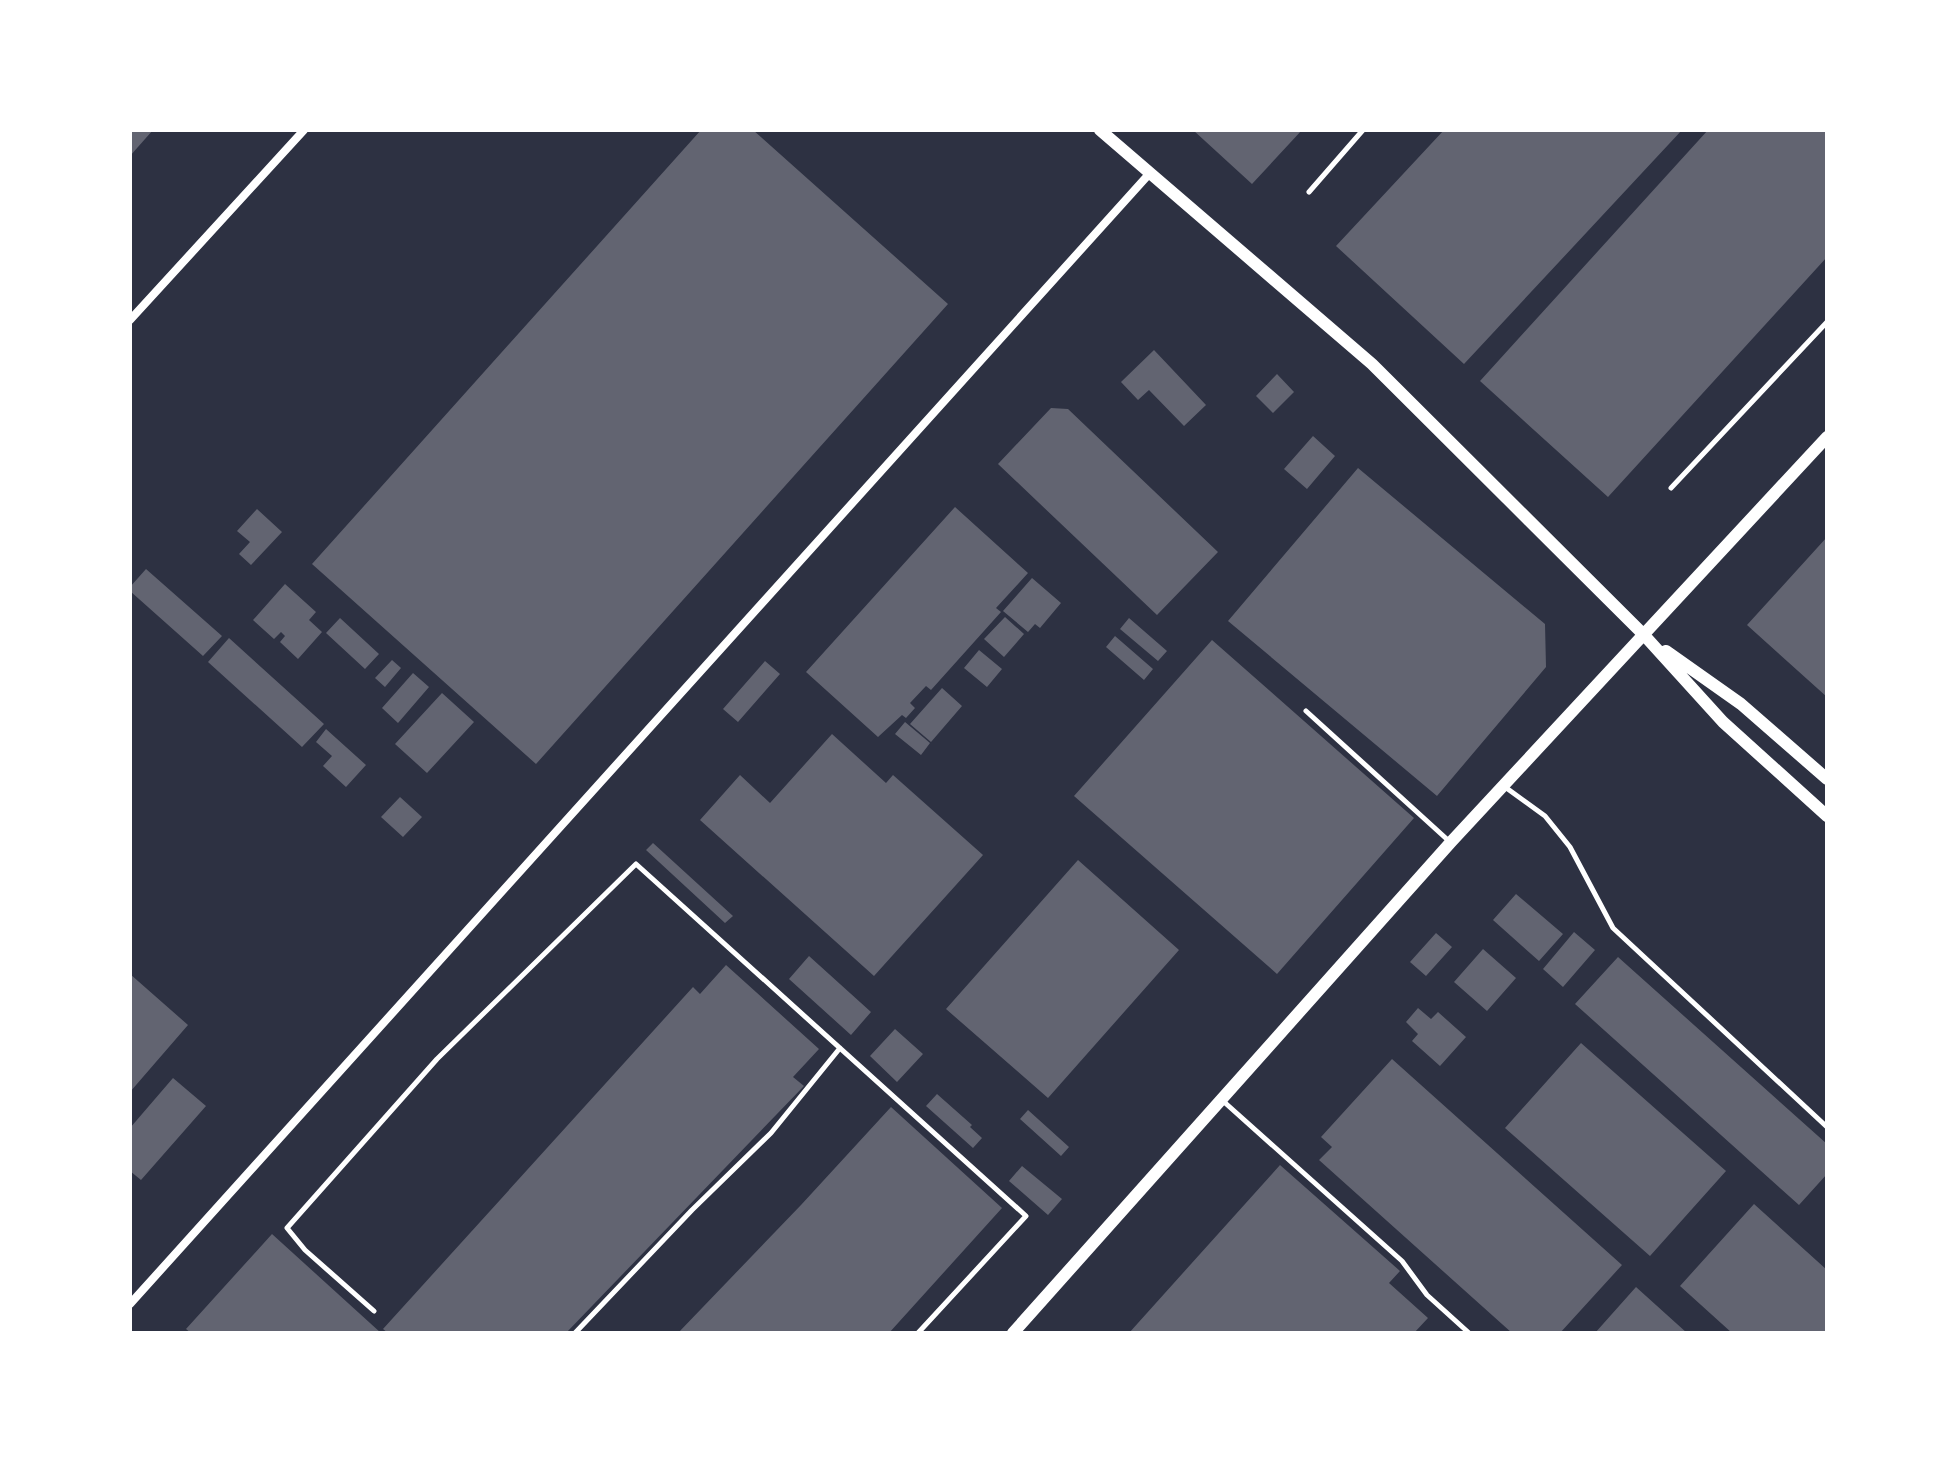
<svg xmlns="http://www.w3.org/2000/svg" width="1957" height="1463" font-family="Quicksand,sans-serif">
	<style>
		.building { fill: #626471 }
		.lines { fill: none; stroke-linecap: round; stroke-linejoin: round }
		.service { stroke: #fff; stroke-width: 5 }
		.minor { stroke: #fff; stroke-width: 8 }
		.tertiary { stroke: #fff; stroke-width: 12 }
	</style>
	<rect width="100%" height="100%" fill="#2d3142"/>
	<path class="building" d="M130 130H153L130 156Z
		M701 130H753L948 304 536 764 312 564Z
		M1193 130H1302L1252 184Z
		M1444 130H1682L1464 364 1336 246Z
		M1708 130H1827V257L1608 497 1480 381Z
		M1154 350 1206 405 1184 426 1149 390 1138 400 1121 382Z
		M1277 374 1294 392 1273 413 1256 396Z
		M1051 408 1068 409 1218 552 1157 615 998 464Z
		M1313 436 1335 456 1307 489 1284 469Z
		M1358 468 1545 624 1546 667 1437 796 1228 621Z
		M955 507 1028 573 996 608 1001 612 931 690 926 686 910 703 915 708 906 718 902 715 878 737 806 672Z
		M257 509 282 532 251 565 239 554 250 542 237 531Z
		M1827 537V697L1747 625Z
		M146 569 222 636 203 656 130 591V587Z
		M1032 578 1061 603 1040 628 1035 624 1028 632 1003 611Z
		M285 584 316 612 309 620 322 632 298 659 280 642 285 636 281 632 274 639 253 620Z
		M1005 617 1024 634 1004 657 984 639Z
		M340 618 379 654 365 669 326 633Z
		M1129 618 1167 651 1158 661 1120 629Z
		M1115 636 1153 669 1144 680 1106 647Z
		M229 638 324 724 302 747 208 662Z
		M1212 640 1414 818 1277 974 1074 796Z
		M979 650 1002 669 987 687 964 668Z
		M392 660 401 668 385 687 375 678Z
		M765 661 780 674 738 722 723 709Z
		M413 673 429 687 398 723 382 708Z
		M942 688 962 706 931 742 910 724Z
		M442 693 474 722 427 773 395 744Z
		M905 722 930 743 921 755 895 734Z
		M326 729 366 765 346 787 323 766 332 756 316 742Z
		M832 734 886 783 893 775 983 855 874 976 700 820 740 775 770 803Z
		M400 797 422 817 403 837 381 817Z
		M653 843 733 916 725 923 646 850Z
		M1078 860 1179 950 1048 1098 946 1009Z
		M1516 894 1563 934 1539 961 1493 920Z
		M1574 932 1595 950 1563 987 1543 969Z
		M1436 933 1452 947 1426 976 1410 962Z
		M1483 949 1516 978 1487 1011 1454 982Z
		M809 956 871 1012 851 1035 789 979Z
		M1618 957 1827 1144V1174L1799 1205 1575 1004Z
		M726 965 819 1049 793 1077 804 1086 566 1333H388L383 1329 693 987 700 994Z
		M130 974 188 1025 130 1092Z
		M1418 1008 1431 1019 1438 1012 1466 1037 1440 1066 1412 1041 1418 1034 1406 1022Z
		M895 1029 923 1054 897 1082 870 1056Z
		M1581 1043 1726 1171 1650 1256 1505 1128Z
		M1392 1059 1622 1265 1560 1333H1512L1319 1160 1332 1147 1321 1137Z
		M173 1078 206 1106 141 1180 130 1171V1128Z
		M937 1094 972 1125 970 1127 982 1138 973 1148 926 1106Z
		M891 1107 1002 1208 889 1333H678L801 1205Z
		M1028 1110 1069 1147 1061 1156 1020 1119Z
		M1280 1165 1400 1271 1389 1283 1428 1318 1414 1333H1129Z
		M1022 1166 1062 1199 1048 1215 1009 1181Z
		M1754 1204 1827 1270V1333H1732L1680 1286Z
		M272 1234 381 1333H191L186 1329Z
		M1636 1287 1687 1333H1595Z"/>
	<g class="lines">
		<path class="service" d="M1309 192 1363 130
			M1671 488 1827 322
			M1306 711 1450 842
			M1505 787 1545 816 1570 847 1613 928 1827 1127
			M1223 1101 1402 1261 1427 1295 1469 1333
			M374 1311 305 1250 287 1228 437 1059 636 864 1026 1216 918 1333
			M575 1333 692 1210 771 1133 840 1048"/>
		<path class="minor" d="M130 320 304 130
			M130 1304 1150 173"/>
		<path class="tertiary" d="M1100 130 1372 364 1644 635 1723 722 1827 816
			M1666 651 1741 704 1827 779
			M1013 1333 1451 842 1827 437"/>
	</g>
	<rect width="1957" height="1463" fill="none" stroke="#ffffff" stroke-width="264"/>
</svg>
